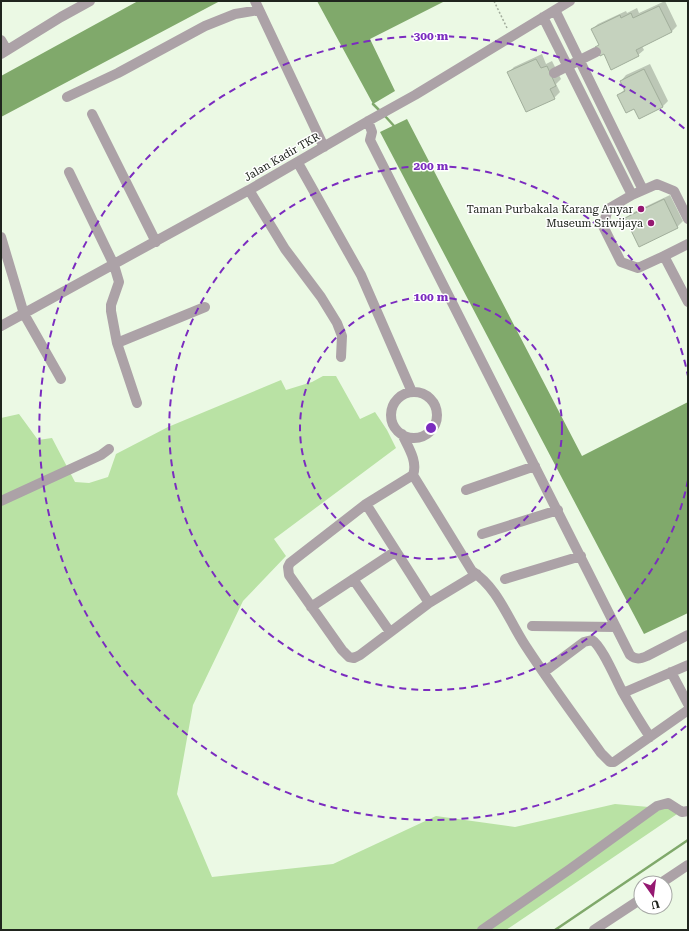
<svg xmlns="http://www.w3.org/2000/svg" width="689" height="931" font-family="'Roboto Serif',serif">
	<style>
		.green { fill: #b9e2a4 }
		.water { fill: #80a96b }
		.shadow { fill: #0003 }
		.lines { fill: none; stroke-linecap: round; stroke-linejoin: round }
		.stream { stroke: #80a96b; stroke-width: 2.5 }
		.building { fill: #c5d2be; stroke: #a1ae9b }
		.path { stroke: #a2ac9c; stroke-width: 1.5; stroke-dasharray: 2 2; stroke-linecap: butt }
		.minor { stroke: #aca2a7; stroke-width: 10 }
		.ring { fill: none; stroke: #7b2cbf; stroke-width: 2; stroke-dasharray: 7 5 }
		.poi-dot { fill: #951871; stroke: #fff; stroke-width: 1.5 }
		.labels { text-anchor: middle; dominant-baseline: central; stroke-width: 3; stroke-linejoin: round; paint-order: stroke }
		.street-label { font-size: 11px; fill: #20251e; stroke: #fff }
		.poi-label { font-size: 11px; fill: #20251e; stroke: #fff; text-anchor: end }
		.centre { fill: #7b2cbf; stroke: #fff; stroke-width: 2 }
		.ring-label { font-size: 12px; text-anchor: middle; font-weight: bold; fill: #7b2cbf; stroke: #fff; stroke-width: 3; stroke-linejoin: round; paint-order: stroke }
	</style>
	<rect width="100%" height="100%" fill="#ebf9e4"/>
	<path class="green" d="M323 376H336L360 419 375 412 387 430 396 448 274 539 286 556 243 601 193 705 177 794 212 877 333 864 436 816 515 827 615 804 683 810 506 930H1V418L19 414 38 440 52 438 75 482 89 483 108 477 116 454 168 427 281 380 286 390 312 382Z"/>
	<path class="water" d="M138 1H220L1 117V76Z
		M317 1H445L370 39 395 91 373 104Z
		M407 119 582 456 688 402V613L644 634 380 132Z"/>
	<path class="shadow" d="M665 1 677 26 671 32 642 46 644 50 638 55 600 44 592 29 598 24 626 11 627 13 637 8 639 13Z
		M542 54 546 64 552 61 561 79 556 84 560 92 554 98 509 72 514 67Z
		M650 64 668 101 662 107 634 108 619 95 625 89 621 81 626 75Z
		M670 195 683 221 677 227 626 218 632 213Z"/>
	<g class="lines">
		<path class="stream" d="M373 104 380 111
			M385 116 395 127
			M555 930 688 840"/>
	</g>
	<path class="building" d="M659 6 672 32 636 50 639 56 611 70 604 54 600 56 595 47 599 45 591 29 620 15 621 18 631 13 633 18Z
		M536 59 541 68 547 66 556 86 550 89 555 99 526 112 507 72Z
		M644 69 663 107 639 119 634 109 626 113 617 95 625 91 620 81Z
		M664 199 678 228 639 247 625 218Z"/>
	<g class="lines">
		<path class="path" d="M494 1 507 28"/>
		<path class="minor" d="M255 1 324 147
			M555 10 643 190
			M543 17 632 195 657 184 674 191 688 219
			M1 40 7 50
			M1 54 61 17 90 1
			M554 73 596 52
			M67 97 118 73 205 26 235 14 259 10
			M92 114 156 242
			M368 121 372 132 370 140 630 655C636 660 640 659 647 656L688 635
			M298 163 361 275 412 392
			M69 172 114 265 119 282 111 305V311L117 343 137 403
			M249 190 285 249 321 297 337 323 342 336 341 357
			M632 195 608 209 603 226 621 262 638 268 664 256
			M1 237 24 314 61 379
			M688 244 664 256 688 302
			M1 326 249 190 370 120 415 95 570 1
			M117 343 205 307
			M391 415a23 23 0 1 1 46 0a23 23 0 1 1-46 0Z
			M402 434C408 447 418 461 413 475L366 504 290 563 288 567 289 575 342 650 349 657 354 658 360 655 429 603 477 574
			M413 475 472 571C498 588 508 619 525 645 549 682 575 717 601 753L610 762H614L688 710
			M466 490 535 466
			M1 501 101 455 109 449
			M366 504 429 603
			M482 534 558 510
			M353 579 390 632
			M505 579 581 556
			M311 607 396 551
			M532 626 616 627
			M544 672 584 642 592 640C602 646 616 680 622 691 631 707 640 722 650 737
			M671 672 688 704
			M623 693 688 665
			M661 883 688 865
			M482 930 570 869 657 806 668 803 682 812 688 811
			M594 930 641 899"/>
	</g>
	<g class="ring">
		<circle cx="431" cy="428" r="131"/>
		<path d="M688 480A262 262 0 1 1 688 376"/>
		<path d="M686 726A392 392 0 1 1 686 130"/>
	</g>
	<g class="poi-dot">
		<circle cx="641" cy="209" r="4"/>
		<circle cx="651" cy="223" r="4"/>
	</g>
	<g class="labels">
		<g class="street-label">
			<text transform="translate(282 157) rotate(-30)">Jalan Kadir TKR</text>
		</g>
		<g class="poi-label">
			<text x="633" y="209">Taman Purbakala Karang Anyar</text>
			<text x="643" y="223">Museum Sriwijaya</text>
		</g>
	</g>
	<circle cx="431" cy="428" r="6" class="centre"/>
	<g class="ring-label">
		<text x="431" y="40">300 m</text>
		<text x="431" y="170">200 m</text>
		<text x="431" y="301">100 m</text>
	</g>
	<rect width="689" height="931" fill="none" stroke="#20251e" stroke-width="4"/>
	<g transform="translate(653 895) rotate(166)"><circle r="19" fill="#ffffff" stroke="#a6a8a5"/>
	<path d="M0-3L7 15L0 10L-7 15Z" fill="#951871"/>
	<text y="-6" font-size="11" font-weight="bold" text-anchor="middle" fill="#20251e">U</text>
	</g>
</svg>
